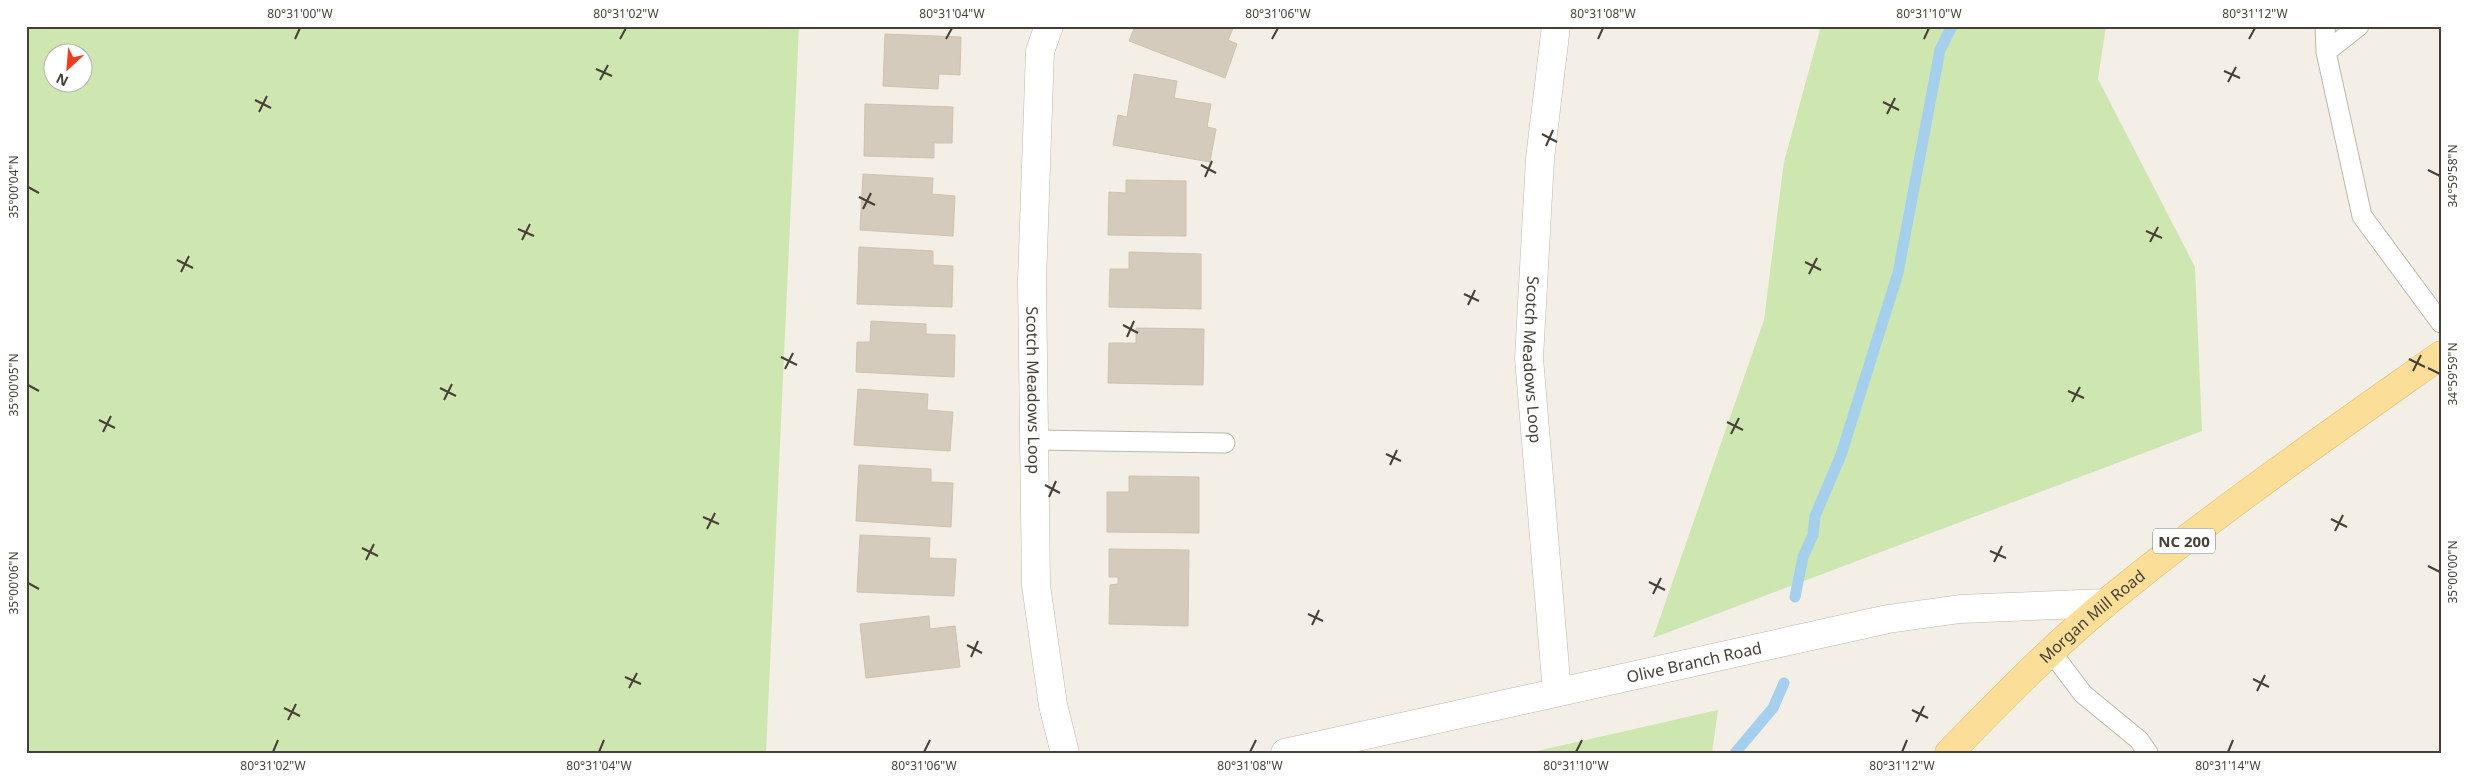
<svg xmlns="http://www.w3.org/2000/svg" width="2467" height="779" font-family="'Noto Sans',sans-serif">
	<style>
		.green { fill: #cee6b0; fill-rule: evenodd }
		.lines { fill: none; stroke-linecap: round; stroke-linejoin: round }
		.stream { stroke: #a4d0ee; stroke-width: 11 }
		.building { fill: #d4cbbc; stroke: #cfc2b0 }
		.service-casing { stroke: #beb7a9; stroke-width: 21 }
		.minor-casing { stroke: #beb7a9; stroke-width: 29 }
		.tertiary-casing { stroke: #beb7a9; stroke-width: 29 }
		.primary-casing { stroke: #e0bb67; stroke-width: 29 }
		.service { stroke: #fff; stroke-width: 19 }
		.minor { stroke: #fff; stroke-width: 28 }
		.tertiary { stroke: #fff; stroke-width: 28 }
		.primary { stroke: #fbde97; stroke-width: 28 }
		.ticks { fill: none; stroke: #453f36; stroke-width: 2 }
		.labels { text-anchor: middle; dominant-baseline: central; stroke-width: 4; stroke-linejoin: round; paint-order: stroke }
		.shield { fill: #fff; stroke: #7d7972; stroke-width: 1 }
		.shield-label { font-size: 15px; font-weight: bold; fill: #453f36 }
		.street-label { font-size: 16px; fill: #453f36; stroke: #fff }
		.neatline { fill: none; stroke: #453f36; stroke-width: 2 }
		.ticks-label { font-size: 12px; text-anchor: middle; fill: #453f36 }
	</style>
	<rect width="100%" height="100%" fill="#f3efe7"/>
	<path class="green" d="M26 26H799L766 753H26ZM52 52H82V82H52Z
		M1821 26H2106L2098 79 2195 267 2202 431 1653 638 1764 320 1784 162Z
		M1718 710 1712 753H1528Z"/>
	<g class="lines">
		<path class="stream" d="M1795 597 1803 557 1813 535 1815 516 1841 455 1898 273 1940 50 1952 26
			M1735 753 1773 708 1784 683"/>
	</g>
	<path class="building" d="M1135 26H1234L1228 40 1237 44 1225 78 1129 41Z
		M885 34 961 37 960 75 939 74 938 89 883 86Z
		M1134 74 1177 81 1174 98 1211 104 1207 127 1216 129 1210 162 1113 145 1118 115 1127 117Z
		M865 104 953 107 952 143H934V158L864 156Z
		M863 174 933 178 932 194 955 196 953 236 860 230Z
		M1126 180 1186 181V236L1108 235 1109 192 1126 193Z
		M859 247 933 251V265L953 266 952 307 857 304Z
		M1129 252 1201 254V309L1109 307 1110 269H1129Z
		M871 321 926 324V334L955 335 954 377 856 372 857 342H870Z
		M1136 328 1204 329 1203 385 1108 383 1109 343H1136Z
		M858 389 928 394 927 410 953 412 950 451 854 445Z
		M859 465 931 469V482L953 483 951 527 856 521Z
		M1129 476 1199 477V533L1107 532V492H1129Z
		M860 535 930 538 929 558 956 559 954 596 857 592Z
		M1109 549 1189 550 1188 626 1109 624 1110 585 1118 584V577H1109Z
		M929 616 930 629 955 626 960 667 866 678 860 624Z"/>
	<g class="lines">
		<g class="service-casing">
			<path id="service" d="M2325 26 2326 52 2359 26
				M2326 52 2362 216 2441 323
				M1034 440 1225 443
				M2052 653 2083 694 2139 740 2148 753"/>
		</g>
		<g class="minor-casing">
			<g id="minor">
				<path id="s1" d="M1049 26 1040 51 1032 281 1036 585 1053 705 1065 753"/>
				<path id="s2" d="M1556 26 1540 159 1529 358 1557 692"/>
			</g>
		</g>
		<g class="tertiary-casing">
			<g id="tertiary">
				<path id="s3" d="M1285 753 1888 619 1960 609 2106 603"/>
			</g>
		</g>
		<g class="primary-casing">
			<g id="primary">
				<path id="s4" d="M1949 753C2000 701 2051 648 2107 602 2214 514 2328 435 2441 355"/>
			</g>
		</g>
		<use href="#service" class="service"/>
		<use href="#minor" class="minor"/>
		<use href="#tertiary" class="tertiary"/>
		<use href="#primary" class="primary"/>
	</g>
	<path class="ticks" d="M295 39 300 28M620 39 626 28M946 39 952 28M1272 39 1278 28M1598 39 1603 28M1924 39 1929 28M2249 39 2255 28M596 69 612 76M2224 71 2240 78M600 80 608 65M2228 82 2236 67M255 100 271 108M1883 102 1899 110M259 112 267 96M1887 114 1895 98M1542 134 1557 142M1546 146 1553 130M1201 165 1216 173M2428 170 2440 176M1205 177 1212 161M28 187 39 193M859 197 875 205M863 209 871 193M518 229 534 236M2146 231 2162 238M522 240 530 224M2150 242 2158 227M177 260 193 268M1805 262 1821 270M181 272 189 256M1809 274 1817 258M1464 294 1479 301M1468 305 1475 290M1123 325 1138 333M1127 337 1134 321M781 357 797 365M2409 359 2425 367M2428 368 2440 374M785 369 793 353M2413 371 2421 355M28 385 39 391M440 388 456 396M2068 391 2084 398M444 400 452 384M2072 402 2080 387M99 420 115 428M1727 422 1743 430M103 432 111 416M1731 434 1739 418M1386 454 1401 461M1390 465 1397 450M1045 485 1060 493M1049 497 1056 481M703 517 719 524M2331 519 2347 527M707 529 715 513M2335 531 2343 515M362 548 378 556M1990 551 2006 558M366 560 374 544M1994 562 2002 546M2428 566 2440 572M1649 582 1665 590M28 583 39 589M1653 594 1661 578M1308 614 1323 621M1312 625 1319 610M967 645 982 653M971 657 978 641M625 677 641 684M2253 679 2269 687M629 688 637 673M2257 691 2265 675M284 708 300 716M1912 710 1928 718M288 720 296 704M1916 722 1924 706M273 752 278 740M599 752 604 740M924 752 930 740M1250 752 1256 740M1576 752 1582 740M1902 752 1907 740M2228 752 2233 740"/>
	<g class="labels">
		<rect class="shield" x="2153" y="528.5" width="62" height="25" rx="4"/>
		<g class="shield-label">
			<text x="2184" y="541">NC 200</text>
		</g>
		<g class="street-label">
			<text stroke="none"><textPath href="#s2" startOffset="335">Scotch Meadows Loop</textPath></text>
			<text stroke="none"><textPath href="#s1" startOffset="366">Scotch Meadows Loop</textPath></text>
			<text stroke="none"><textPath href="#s4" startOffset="198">Morgan Mill Road</textPath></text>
			<text stroke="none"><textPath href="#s3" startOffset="419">Olive Branch Road</textPath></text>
		</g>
	</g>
	<rect width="2467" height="779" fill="none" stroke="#ffffff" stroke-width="55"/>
	<g transform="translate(68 68) rotate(206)"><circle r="24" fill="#ffffff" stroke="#b5b2af"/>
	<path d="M0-4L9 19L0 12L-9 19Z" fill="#f43c1d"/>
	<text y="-8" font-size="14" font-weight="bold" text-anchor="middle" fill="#453f36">N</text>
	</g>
	<rect x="28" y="28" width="2412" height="724" class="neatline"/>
	<g class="ticks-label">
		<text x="300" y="18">80°31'00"W</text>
		<text x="626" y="18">80°31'02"W</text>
		<text x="952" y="18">80°31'04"W</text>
		<text x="1278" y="18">80°31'06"W</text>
		<text x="1603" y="18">80°31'08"W</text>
		<text x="1929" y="18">80°31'10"W</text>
		<text x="2255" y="18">80°31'12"W</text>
		<text transform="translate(2453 176) rotate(-90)" y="4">34°59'58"N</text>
		<text transform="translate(14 187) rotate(-90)" y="4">35°00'04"N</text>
		<text transform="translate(2453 374) rotate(-90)" y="4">34°59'59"N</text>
		<text transform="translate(14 385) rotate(-90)" y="4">35°00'05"N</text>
		<text transform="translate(2453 572) rotate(-90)" y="4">35°00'00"N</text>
		<text transform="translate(14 583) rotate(-90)" y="4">35°00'06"N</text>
		<text x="273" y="770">80°31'02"W</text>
		<text x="599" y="770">80°31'04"W</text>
		<text x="924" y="770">80°31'06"W</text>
		<text x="1250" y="770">80°31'08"W</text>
		<text x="1576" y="770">80°31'10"W</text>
		<text x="1902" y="770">80°31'12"W</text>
		<text x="2228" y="770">80°31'14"W</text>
	</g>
</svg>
